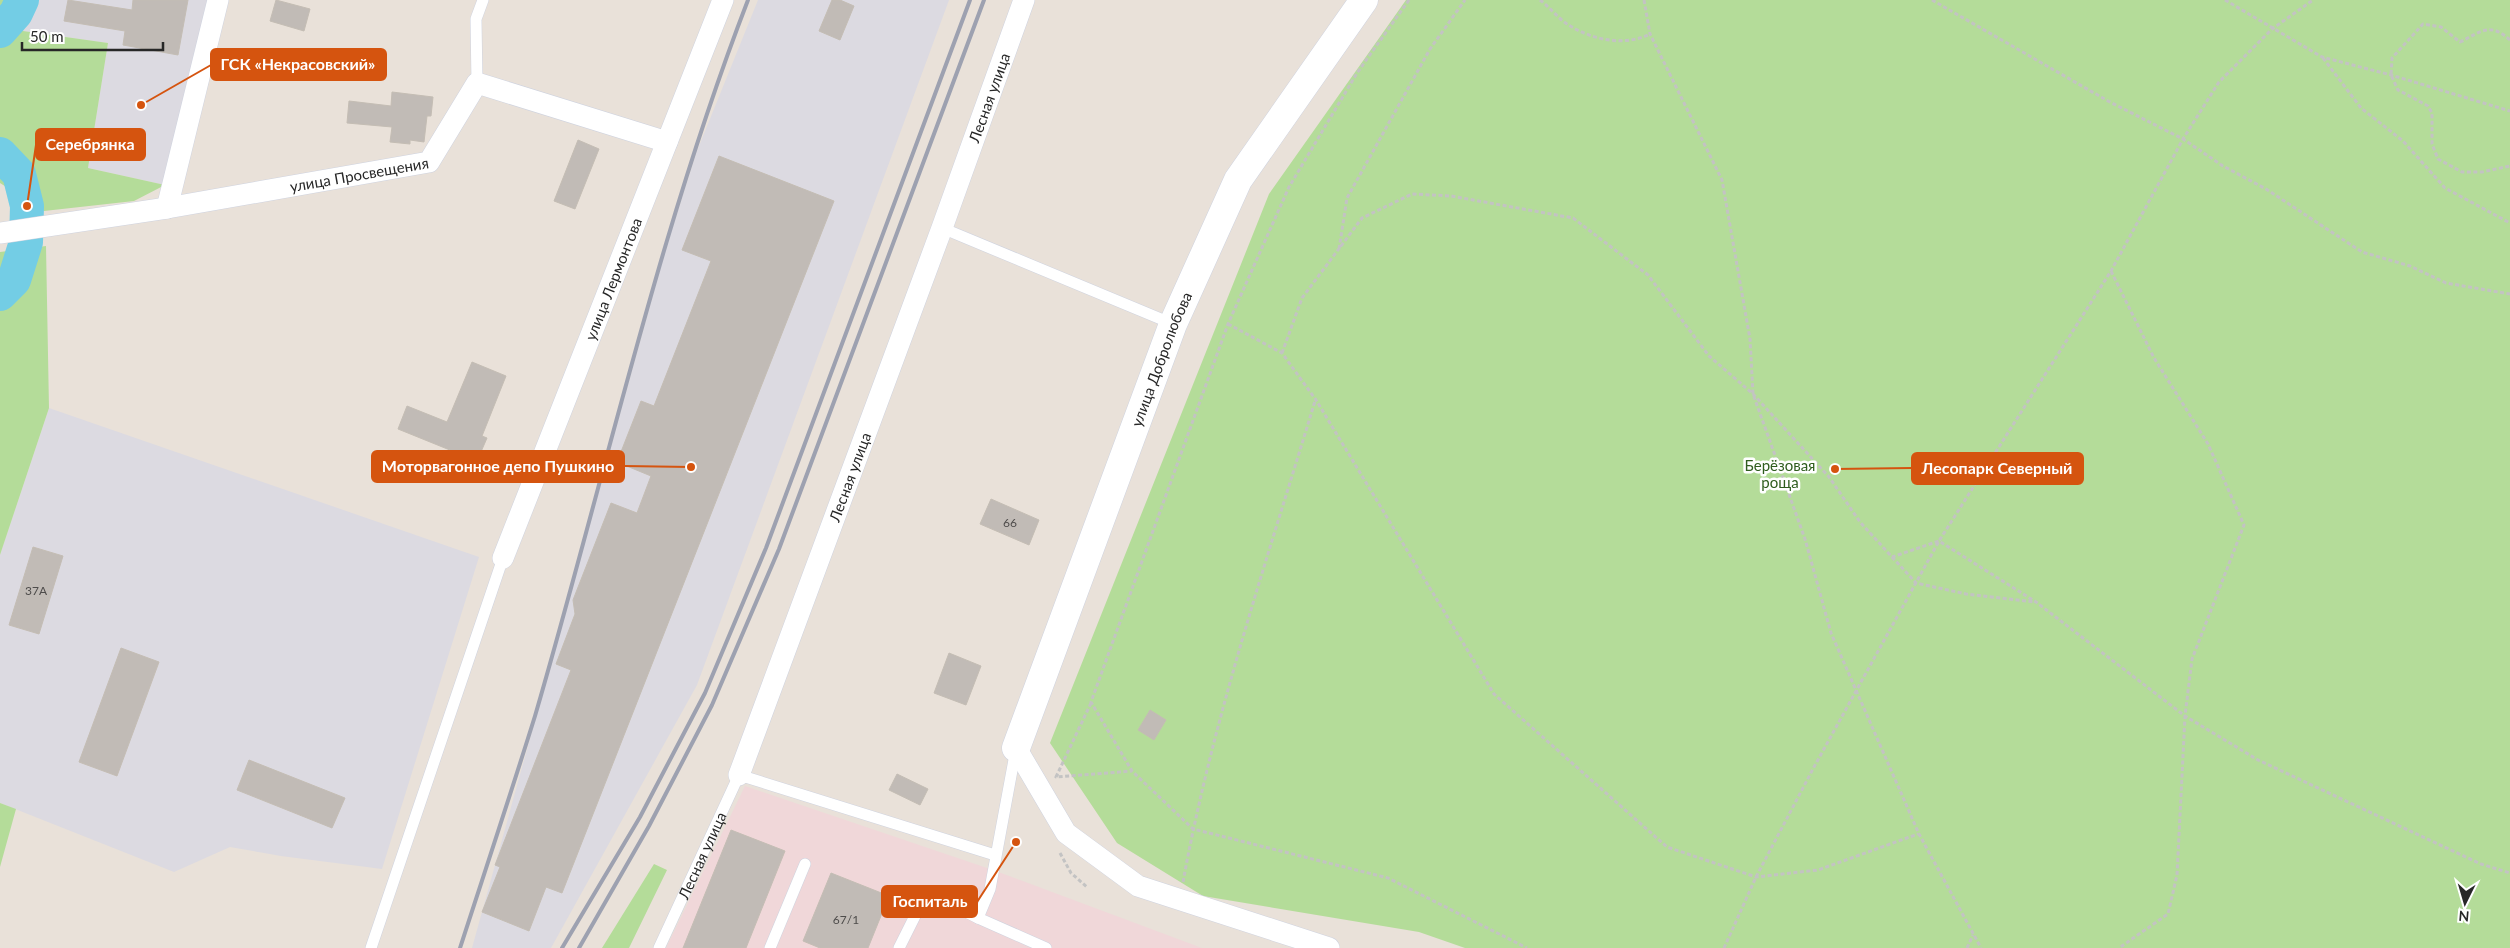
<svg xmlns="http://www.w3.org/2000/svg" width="2510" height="948" font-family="Lato,sans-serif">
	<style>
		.industrial { fill: #dcdae1 }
		.medical { fill: #f0d7d9 }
		.green { fill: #b4dc99 }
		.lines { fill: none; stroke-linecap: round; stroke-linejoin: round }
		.river { stroke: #73cde5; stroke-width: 34 }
		.building { fill: #c1bbb6; stroke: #c4bdb4 }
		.lane-casing { stroke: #cfd3df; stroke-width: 12 }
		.street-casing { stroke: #cfd3df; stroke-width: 22 }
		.secondary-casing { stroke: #cfd3df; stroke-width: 29 }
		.path { stroke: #c3c3c3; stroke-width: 3; stroke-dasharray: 4 2.5; stroke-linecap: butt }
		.lane { stroke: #fff; stroke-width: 11 }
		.street { stroke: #fff; stroke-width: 21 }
		.secondary { stroke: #fff; stroke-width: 28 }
		.rail { stroke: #9da1b0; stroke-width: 4 }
		.labels { text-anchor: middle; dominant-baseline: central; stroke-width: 5; stroke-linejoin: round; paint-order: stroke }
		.number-label { font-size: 12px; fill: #4e4c4b }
		.street-label { font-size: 15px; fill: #272727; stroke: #fff }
		.park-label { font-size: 15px; fill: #2f5d1e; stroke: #fff }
		.leader { fill: none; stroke: #d5540f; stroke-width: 2 }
		.callout-dot { fill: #d5540f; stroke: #fff; stroke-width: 2 }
		.callout { fill: #d5540f; stroke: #d5540f; stroke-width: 2 }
		.callout-label { font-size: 16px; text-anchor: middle; font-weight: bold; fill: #fff }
	</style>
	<rect width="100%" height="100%" fill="#e9e1d9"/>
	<path class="industrial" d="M27 0H210L165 185 88 168 108 43 22 31Z
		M758 0H949L697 685 551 948H472L666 248 697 151Z
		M49 408 479 557 382 869 281 856 230 847 174 872 0 803V555Z"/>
	<path class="medical" d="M745 786 993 870 1202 948H666Z"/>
	<path class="green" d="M0 0H27L23 31 108 43 88 168 165 185 134 201 44 211 0 183Z
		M1406 0H2510V948H1465L1419 932 1203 896 1117 843 1050 743 1269 194Z
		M46 246 49 408 0 555V252Z
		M0 803 16 809 0 867Z
		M654 864 667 870 629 948H602Z"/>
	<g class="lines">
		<path class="river" d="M0 31 16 13 22 0
			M0 154 19 174 27 206 26 242 14 280 0 294"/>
	</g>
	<path class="building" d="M68 0 132 10 133 0H188L178 55 123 45 125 31 64 21Z
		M276 0 310 9 304 31 270 21Z
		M832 0H840L854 6 840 40 819 31Z
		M392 92 433 97 431 116H427L424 142 410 140V144L390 142 392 127 347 123 349 101 391 106Z
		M578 140 599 149 575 209 554 201Z
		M719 156 834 201 562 893 546 887 529 931 482 912 500 867 495 865 571 670 556 664 575 614 573 600 611 503 637 513 651 476 617 462 641 401 654 406 711 261 682 250Z
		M472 362 506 376 482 436 487 438 477 461 398 429 407 406 447 422Z
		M991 499 1039 520 1029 545 980 524Z
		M33 547 63 556 39 634 9 625Z
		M121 648 159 662 117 776 79 762Z
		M949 653 981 666 966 705 934 693Z
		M1150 710 1166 720 1154 740 1138 730Z
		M249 760 345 798 332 828 237 790Z
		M897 774 928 789 920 805 889 790Z
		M731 830 785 851 746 948H683Z
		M831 873 889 896 868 948H820L803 941Z"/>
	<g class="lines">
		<g class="lane-casing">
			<g id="lane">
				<path d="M477 83 476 19 483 0"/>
				<path d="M942 228 1173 324"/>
				<path d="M1016 749 990 889 978 918 1046 948"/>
				<path d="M371 948 503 558"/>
				<path id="s1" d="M659 948 739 775 995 855"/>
				<path d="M770 948 805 864"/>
				<path d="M899 948 927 892 978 918"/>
			</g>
		</g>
		<g class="street-casing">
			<g id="street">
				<path d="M167 208 218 0"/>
				<path id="s2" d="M0 233 167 208 429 162 477 83 667 142"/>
				<path id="s3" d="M503 558 723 0"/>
				<path d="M1016 748 1066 833 1138 886 1329 948"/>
				<path id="s4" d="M739 775 942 228 1024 0"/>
			</g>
		</g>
		<g class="secondary-casing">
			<g id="secondary">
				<path id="s5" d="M1016 748 1173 324 1238 180 1364 0"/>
			</g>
		</g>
		<path class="path" d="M1409 0 1357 73 1289 187 1228 324 1091 702 1132 771 1193 829 1388 878 1527 948
			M1540 0C1551 8 1560 21 1572 27 1596 41 1626 46 1650 34
			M1644 0 1650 34 1722 180 1750 339 1753 394 1805 539 1831 633 1919 834 1981 948
			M1932 0 2108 101 2183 139 2223 166 2266 189 2362 252 2410 266 2446 283 2510 294
			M2225 0 2322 57 2391 75 2510 111
			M2510 40C2490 22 2482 31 2460 42L2441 27 2423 24 2392 58 2391 75 2398 90 2428 106 2432 113V144L2438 159 2462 172H2482L2510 166
			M2323 58 2361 108 2403 141 2445 188 2510 223
			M1339 249 1347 198 1430 49 1465 0
			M2111 271 2154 358 2208 444 2244 525 2192 659 2185 716 2177 875 2168 914 2119 948
			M1228 324 1282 353 1316 400 1494 694 1667 847 1756 877 1818 870 1918 834
			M1282 353 1302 298 1362 218 1412 194 1451 196 1573 218 1648 275 1709 356 1753 394 1829 477 1860 522 1892 557 1939 541 2036 602 2185 716 2258 760 2481 864 2510 873
			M1892 557 1916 583 1966 594 2034 602
			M1091 703 1056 777 1132 771
			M1060 853 1071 873 1087 887
			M1183 882C1213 718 1267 560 1315 401
			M1724 948 1756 877 1814 767 1939 541 2111 271 2183 139 2219 82 2272 29 2313 0
			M1967 948 1973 935"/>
		<use href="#lane" class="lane"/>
		<use href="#street" class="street"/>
		<use href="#secondary" class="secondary"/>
		<path class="rail" d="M460 948C485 871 511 793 535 716 605 477 658 233 748 0
			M562 948 640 817 705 693 766 548 970 0
			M579 948 649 826 712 705 779 549 984 0"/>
	</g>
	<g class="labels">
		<g class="number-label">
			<text x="1010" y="522">66</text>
			<text x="36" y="590">37А</text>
			<text x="846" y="919">67/1</text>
		</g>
		<g class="street-label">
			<text stroke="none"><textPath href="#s4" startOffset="722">Лесная улица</textPath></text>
			<text stroke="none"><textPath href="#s2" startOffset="364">улица Просвещения</textPath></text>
			<text stroke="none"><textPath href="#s3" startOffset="300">улица Лермонтова</textPath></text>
			<text stroke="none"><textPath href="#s5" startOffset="415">улица Добролюбова</textPath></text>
			<text stroke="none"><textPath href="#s4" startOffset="318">Лесная улица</textPath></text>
			<text stroke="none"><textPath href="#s1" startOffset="102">Лесная улица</textPath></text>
		</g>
		<g class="park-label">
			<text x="1780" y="465">Берёзовая<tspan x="1780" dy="17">роща</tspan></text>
		</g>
	</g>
	<path class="leader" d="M141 105L211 65M27 206L36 145M691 467L624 466M1835 469L1912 468M1016 842L977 902"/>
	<g class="callout-dot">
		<circle cx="141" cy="105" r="5"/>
		<circle cx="27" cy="206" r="5"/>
		<circle cx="691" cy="467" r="5"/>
		<circle cx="1835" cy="469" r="5"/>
		<circle cx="1016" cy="842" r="5"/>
	</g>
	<g class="callout">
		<rect x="211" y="49" width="175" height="31" rx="5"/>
		<rect x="36" y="129" width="109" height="31" rx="5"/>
		<rect x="372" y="451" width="252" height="31" rx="5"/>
		<rect x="1912" y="453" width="171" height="31" rx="5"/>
		<rect x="882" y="886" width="95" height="31" rx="5"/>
	</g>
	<g class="callout-label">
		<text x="298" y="70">ГСК «Некрасовский»</text>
		<text x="90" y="150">Серебрянка</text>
		<text x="498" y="472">Моторвагонное депо Пушкино</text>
		<text x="1997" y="474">Лесопарк Северный</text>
		<text x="930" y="907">Госпиталь</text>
	</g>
	<g transform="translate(2465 903) rotate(185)" stroke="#ffffff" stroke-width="4" paint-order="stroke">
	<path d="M0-4L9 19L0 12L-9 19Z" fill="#272727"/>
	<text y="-8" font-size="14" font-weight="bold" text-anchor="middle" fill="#272727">N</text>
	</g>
	<path d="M22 42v8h141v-8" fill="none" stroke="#272727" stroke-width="2.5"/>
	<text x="30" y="42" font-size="15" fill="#272727" stroke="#ffffff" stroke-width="4" paint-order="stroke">50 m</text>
</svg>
